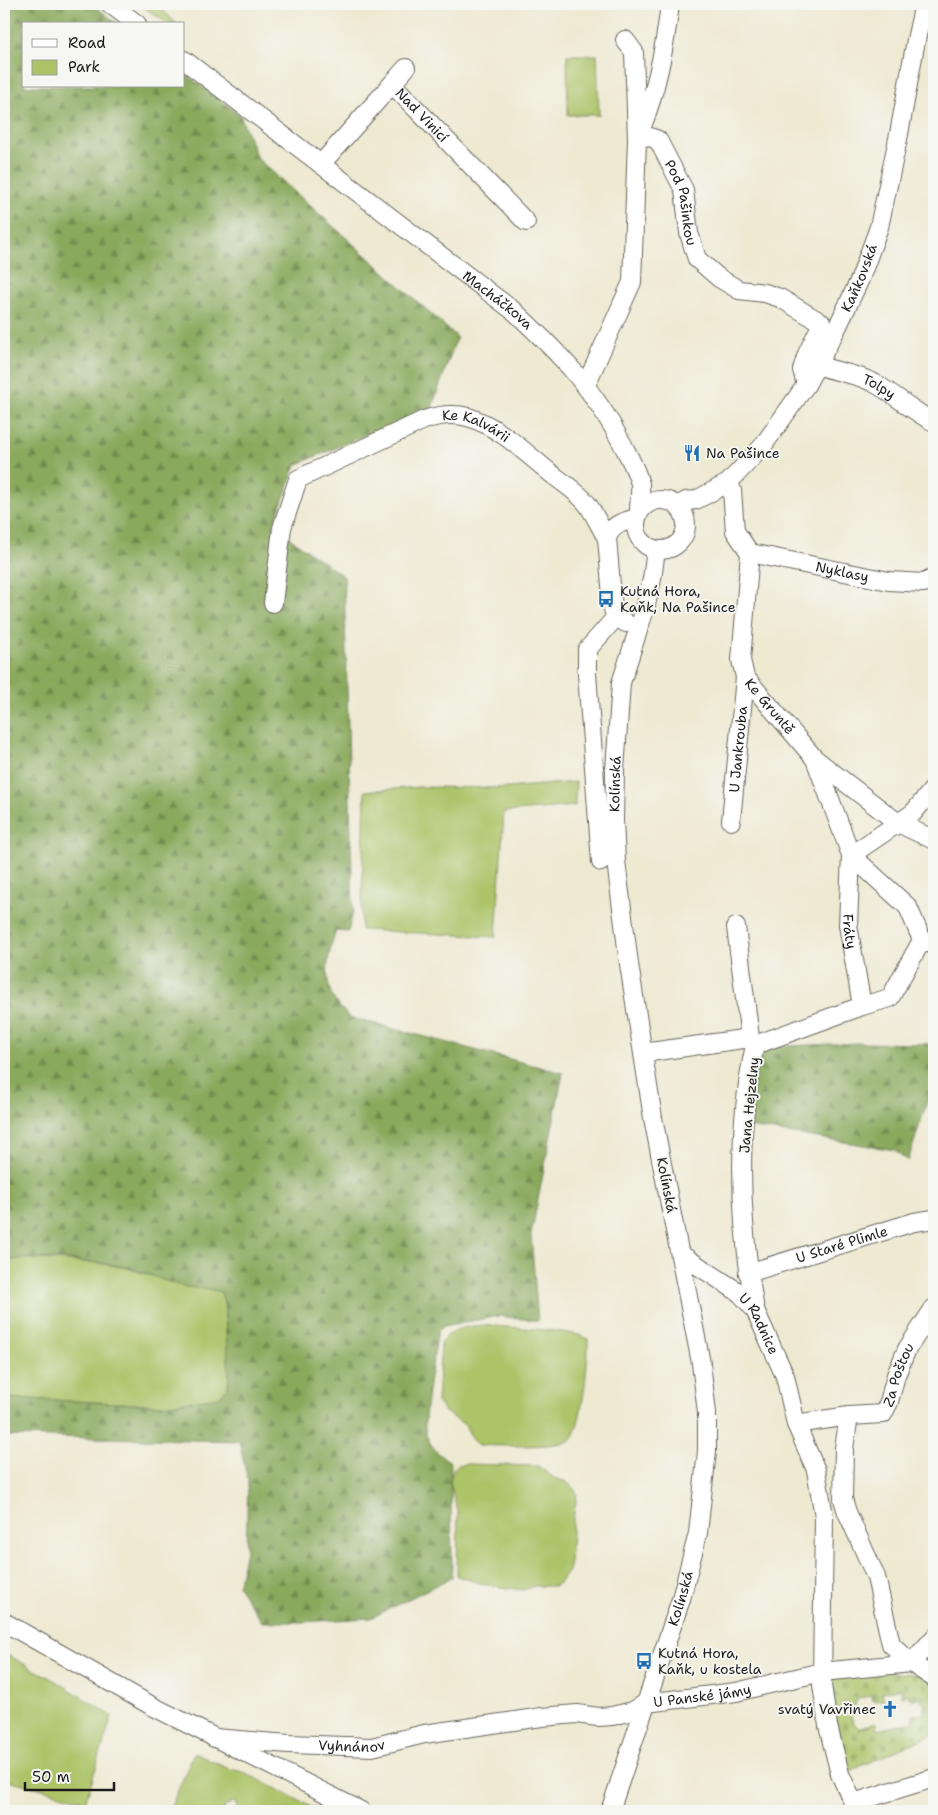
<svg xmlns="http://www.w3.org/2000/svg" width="938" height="1815" font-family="'Shantell Sans',sans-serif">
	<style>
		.green { fill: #acc368; stroke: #647042 }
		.forest { fill: url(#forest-firs); stroke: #52623c }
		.cemetery { fill: url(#cemetery-stones); stroke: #647042; fill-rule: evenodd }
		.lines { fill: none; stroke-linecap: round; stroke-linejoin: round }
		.minor-casing { stroke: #66645b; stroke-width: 20 }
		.minor { stroke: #fff; stroke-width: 18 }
		.labels { text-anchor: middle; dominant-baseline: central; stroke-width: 4; stroke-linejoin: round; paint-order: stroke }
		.street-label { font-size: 14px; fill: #1c1c1c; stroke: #f6f6f2 }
		.poi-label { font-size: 14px; fill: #1c1c1c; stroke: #f6f6f2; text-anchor: start }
	</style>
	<defs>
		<pattern id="forest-firs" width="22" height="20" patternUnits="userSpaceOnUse" patternTransform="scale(1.25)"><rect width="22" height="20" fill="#89a95c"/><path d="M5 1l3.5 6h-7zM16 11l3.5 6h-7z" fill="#6f894b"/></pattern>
		<pattern id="cemetery-stones" width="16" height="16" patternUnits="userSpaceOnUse" patternTransform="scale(1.25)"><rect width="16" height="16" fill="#acc368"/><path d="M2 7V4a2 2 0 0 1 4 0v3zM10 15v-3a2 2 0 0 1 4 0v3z" fill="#93a75a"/></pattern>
	</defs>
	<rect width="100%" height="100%" fill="#f6f6f2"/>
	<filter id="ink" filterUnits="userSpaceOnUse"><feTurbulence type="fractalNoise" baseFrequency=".02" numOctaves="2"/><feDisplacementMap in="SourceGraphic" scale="10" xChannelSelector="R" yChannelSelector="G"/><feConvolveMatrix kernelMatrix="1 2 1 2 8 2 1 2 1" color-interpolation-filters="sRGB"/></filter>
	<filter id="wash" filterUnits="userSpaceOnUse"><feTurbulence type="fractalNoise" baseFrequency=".0096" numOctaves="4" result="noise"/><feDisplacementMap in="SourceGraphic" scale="20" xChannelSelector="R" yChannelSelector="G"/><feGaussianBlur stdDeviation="1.12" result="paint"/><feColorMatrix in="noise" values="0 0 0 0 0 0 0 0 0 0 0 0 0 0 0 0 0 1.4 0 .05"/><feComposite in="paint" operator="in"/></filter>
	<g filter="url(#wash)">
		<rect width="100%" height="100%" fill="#eee9d1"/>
		<path class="green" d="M139 4H157L177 24H168Z
			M567 55H597L599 115H568Z
			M576 782 575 806 504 812 496 937 361 930 365 791 419 787 507 788Z
			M21 1258 98 1263 127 1268 188 1287 212 1289 221 1292 224 1302 229 1373 228 1387 220 1397 162 1405 4 1398V1262Z
			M483 1325C500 1327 580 1330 588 1339 589 1356 582 1431 570 1440 560 1448 495 1446 479 1445L474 1442 465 1425 445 1412 437 1402 441 1344C450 1327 466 1327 483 1325Z
			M466 1464 538 1466 554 1478 567 1482 575 1490 577 1495 573 1520 570 1562 568 1571 560 1582 555 1586H536L523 1590 486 1585 457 1576 458 1513 450 1482 453 1469 458 1465Z
			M4 1653 61 1684 112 1716 85 1803 81 1811H75L80 1799 4 1779Z
			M194 1753 227 1768 246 1773 319 1811H237L236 1803 230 1802 229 1805 224 1807 225 1811H169Z"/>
		<path class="forest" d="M4 4H92L118 24H24V86H184V73L240 115 258 159 457 337 432 407 296 465 273 526 344 577 353 913 348 932 336 931C329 952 323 974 332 996 336 1004 344 1011 349 1017L563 1073 531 1235 538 1321 499 1316 444 1326 438 1331C435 1349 421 1422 426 1434 431 1448 439 1455 451 1462L450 1481 451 1488 452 1577 371 1618 301 1622H262L238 1586 246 1551 248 1481 239 1441 4 1436V1398L162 1405 220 1397 228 1387 229 1373 224 1302 221 1292C209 1288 198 1289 187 1287 167 1283 148 1273 129 1268 108 1262 22 1254 4 1262Z
			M860 1043 934 1044V1080L908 1161 895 1150 742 1126 758 1047Z"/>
		<path class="cemetery" d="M866 1672 920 1674 934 1684V1734L847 1772 829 1694 832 1677ZM901 1688 902 1696 909 1694V1698H912L913 1700 923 1697 921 1700 925 1705 923 1708 925 1715 923 1714 912 1715 914 1722 877 1730 876 1723 869 1725V1727L867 1725 860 1727V1729L854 1723 852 1724 853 1722 852 1718 850 1717 854 1712 853 1710H857L855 1704 858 1699 872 1695 873 1701 884 1700 882 1692Z"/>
	</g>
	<g filter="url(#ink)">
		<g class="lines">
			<g class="minor-casing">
				<g id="minor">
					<path d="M110 4 137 24"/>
					<path id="s1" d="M184 60 515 312C561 355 594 389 623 445 629 457 637 471 640 484 641 493 639 503 639 511"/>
					<path d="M392 84 406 68"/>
					<path d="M641 129C657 89 665 47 670 4"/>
					<path id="s2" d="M637 139 647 136 658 140 684 190 689 233 697 259 719 278 739 290 765 293 780 298 822 323 807 354 802 370 806 385"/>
					<path id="s3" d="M321 164 392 84 526 222"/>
					<path id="s4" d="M818 365C837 373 856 373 874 383 895 394 913 412 934 422"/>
					<path d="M586 385 632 282 637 139 634 52 625 40"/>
					<path id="s5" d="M728 483 732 490 735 531 750 553 741 660 745 677 815 759 898 823 934 840"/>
					<circle cx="661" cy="525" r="25"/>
					<path id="s6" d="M678 506 686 501 696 500 728 483 762 447 806 385 836 330 860 279 879 227 899 134 916 40 924 4"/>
					<path id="s7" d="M750 553 889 581 924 583 934 578"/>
					<path id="s8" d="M273 603 282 528 298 479 424 420C439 415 453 413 468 417 499 426 529 456 553 475 565 484 579 493 588 505 595 515 600 527 607 538"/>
					<path d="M626 623 616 617 613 609 607 538C612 524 623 522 636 518"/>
					<path id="s9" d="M815 759 851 855 848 925 862 1006"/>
					<path id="s10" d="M731 821 745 677"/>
					<path d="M851 855 908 907 922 940 934 945"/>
					<path d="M851 855 913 813 934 788"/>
					<path d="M601 862 587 674V650L616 617"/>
					<path d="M736 927 750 1038"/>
					<path d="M755 1045 862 1006 890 998 922 940"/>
					<path d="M643 1053 750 1038 755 1045C736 1131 740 1224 755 1310"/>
					<path id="s11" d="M680 1254 740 1293 755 1310 785 1376 796 1424 816 1470 824 1516 822 1685 828 1726 840 1774 857 1811"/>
					<path id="s12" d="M748 1273 914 1222 934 1219"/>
					<path d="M849 1416 844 1448 843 1499 847 1512 876 1577 891 1644 911 1663 934 1638"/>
					<path id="s13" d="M796 1424 849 1416 883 1414 889 1402 896 1375 907 1349 934 1308"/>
					<path d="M4 1622 152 1706 361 1811"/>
					<path id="s14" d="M214 1738 289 1744 372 1747 424 1734 542 1717 577 1714 598 1717 612 1716 633 1711 646 1703 736 1692 822 1672 911 1663 934 1678"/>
					<path d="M853 1803 934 1778"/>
					<path id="s15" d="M610 1811 681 1599 698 1533 707 1451V1413L701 1363 653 1118 629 964 616 861 614 820 615 770 621 683 645 609 652 579 656 550"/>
				</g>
			</g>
			<use href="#minor" class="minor"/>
		</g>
	</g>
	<defs>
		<g id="restaurant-bare" transform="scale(1.35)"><path d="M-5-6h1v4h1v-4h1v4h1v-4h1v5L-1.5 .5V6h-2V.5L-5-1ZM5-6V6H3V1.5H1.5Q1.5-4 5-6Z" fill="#1f6fb2" stroke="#f6f6f2" stroke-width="2.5" paint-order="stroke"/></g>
		<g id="bus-bare" transform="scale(1.35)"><path d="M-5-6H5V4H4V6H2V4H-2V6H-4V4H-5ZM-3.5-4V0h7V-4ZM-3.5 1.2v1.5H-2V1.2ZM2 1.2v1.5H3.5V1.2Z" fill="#1f6fb2" stroke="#f6f6f2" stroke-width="2.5" paint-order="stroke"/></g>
		<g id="church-bare" transform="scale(1.35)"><path d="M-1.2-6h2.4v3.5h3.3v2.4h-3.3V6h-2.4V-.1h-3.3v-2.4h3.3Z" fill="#1f6fb2" stroke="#f6f6f2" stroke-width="2.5" paint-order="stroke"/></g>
	</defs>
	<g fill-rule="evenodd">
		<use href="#restaurant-bare" x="692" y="453"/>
		<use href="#bus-bare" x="606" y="599"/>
		<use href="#bus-bare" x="644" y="1661"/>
		<use href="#church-bare" x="890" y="1709"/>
	</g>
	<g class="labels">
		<g class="street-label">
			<text stroke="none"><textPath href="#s3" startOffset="150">Nad Vinicí</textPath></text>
			<text stroke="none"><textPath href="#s2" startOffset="90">Pod Pašinkou</textPath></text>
			<text stroke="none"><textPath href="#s6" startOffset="301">Kaňkovská</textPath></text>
			<text stroke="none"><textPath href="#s1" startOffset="395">Macháčkova</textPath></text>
			<text stroke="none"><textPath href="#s4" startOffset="65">Tolpy</textPath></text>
			<text stroke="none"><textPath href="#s8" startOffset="321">Ke Kalvárii</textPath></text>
			<text stroke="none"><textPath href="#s7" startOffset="94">Nyklasy</textPath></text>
			<text stroke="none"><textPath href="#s5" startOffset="239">Ke Gruntě</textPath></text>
			<text stroke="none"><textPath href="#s10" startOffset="72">U Jankrouba</textPath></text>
			<text stroke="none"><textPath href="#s15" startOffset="1049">Kolínská</textPath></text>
			<text stroke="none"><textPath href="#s9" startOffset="179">Fráty</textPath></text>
			<text transform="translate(749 1105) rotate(-84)">Jana Hejzelny</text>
			<text transform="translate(667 1185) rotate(79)">Kolínská</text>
			<text stroke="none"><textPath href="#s12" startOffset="98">U Staré Plimle</textPath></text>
			<text stroke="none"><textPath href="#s11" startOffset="108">U Radnice</textPath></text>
			<text stroke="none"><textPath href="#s13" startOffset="130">Za Poštou</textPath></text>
			<text stroke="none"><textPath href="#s15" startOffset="224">Kolínská</textPath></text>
			<text stroke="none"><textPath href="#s14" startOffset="495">U Panské jámy</textPath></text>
			<text stroke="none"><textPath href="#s14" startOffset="138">Vyhnánov</textPath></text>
		</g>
		<g class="poi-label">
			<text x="706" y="453">Na Pašince</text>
			<text x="620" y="591">Kutná Hora,<tspan x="620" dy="16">Kaňk, Na Pašince</tspan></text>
			<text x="658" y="1653">Kutná Hora,<tspan x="658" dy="16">Kaňk, u kostela</tspan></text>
			<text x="876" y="1709" text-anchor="end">svatý Vavřinec</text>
		</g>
	</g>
	<rect width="938" height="1815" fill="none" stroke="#f6f6f2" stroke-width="20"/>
	<rect x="22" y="22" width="162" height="65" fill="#f6f6f2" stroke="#9f9f9c"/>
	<rect x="32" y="39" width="25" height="8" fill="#ffffff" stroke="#9f9f9c"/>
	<text x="68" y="48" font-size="15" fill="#1c1c1c">Road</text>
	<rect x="32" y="60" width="25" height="15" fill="#acc368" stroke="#9f9f9c"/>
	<text x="68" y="72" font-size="15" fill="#1c1c1c">Park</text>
	<path d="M25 1782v8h89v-8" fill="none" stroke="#1c1c1c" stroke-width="2.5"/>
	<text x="32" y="1782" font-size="15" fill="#1c1c1c" stroke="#f6f6f2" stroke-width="4" paint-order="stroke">50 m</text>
</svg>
